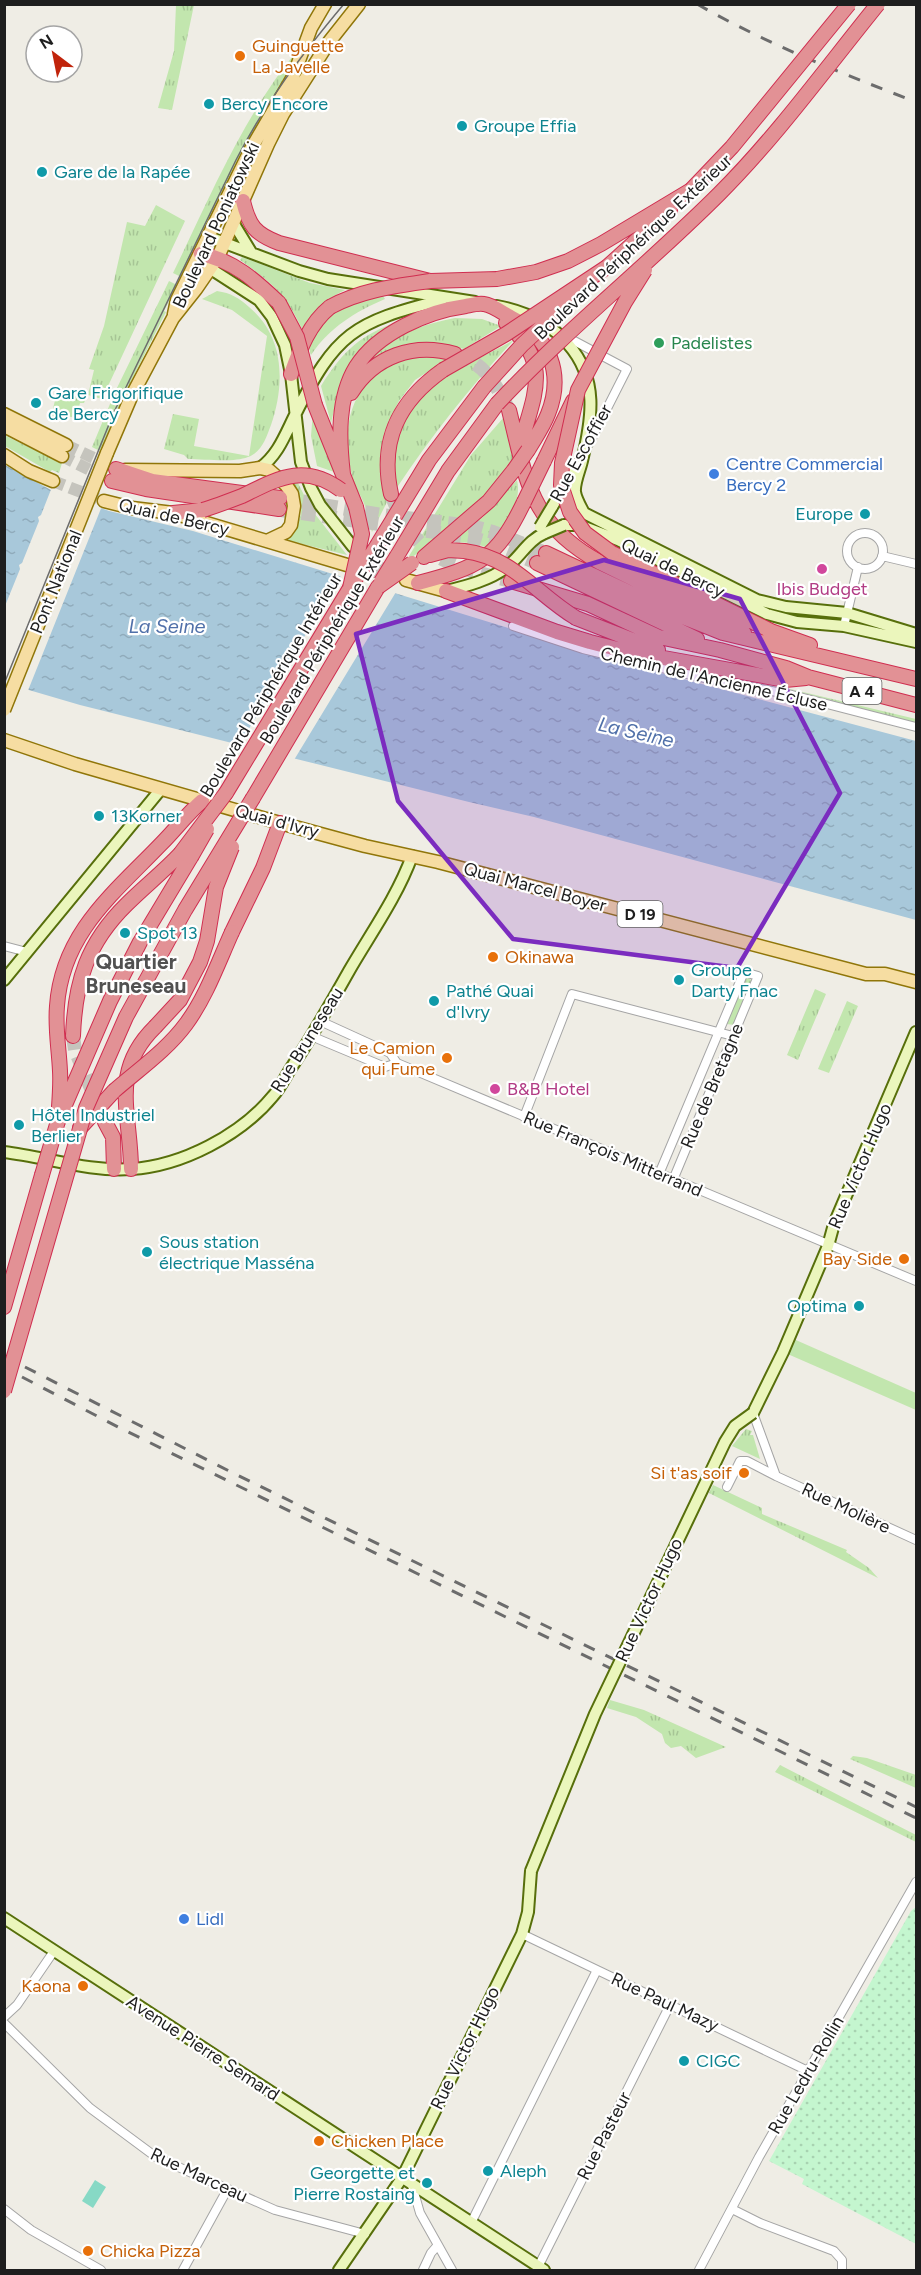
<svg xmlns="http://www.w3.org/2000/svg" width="921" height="2275" font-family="Figtree,sans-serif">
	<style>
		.grass { fill: url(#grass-tufts) }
		.park { fill: url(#park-dots) }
		.garden { fill: #c2e6ae }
		.pitch { fill: #87d9c5 }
		.water { fill: url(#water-ripples) }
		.pier { fill: #efede5 }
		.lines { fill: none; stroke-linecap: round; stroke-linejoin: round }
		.secondary-tunnel { stroke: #c5c4bd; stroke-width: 10; stroke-dasharray: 10 5; stroke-linecap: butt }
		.primary-tunnel { stroke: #c5c4bd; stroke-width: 12; stroke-dasharray: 12 6; stroke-linecap: butt }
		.highway-tunnel { stroke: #c5c4bd; stroke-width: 14; stroke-dasharray: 14 7; stroke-linecap: butt }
		.street-casing { stroke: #a5a5a5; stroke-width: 10 }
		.secondary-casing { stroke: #576f0b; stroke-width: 14 }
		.primary-casing { stroke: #907609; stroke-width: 15 }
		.highway-casing { stroke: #d02e50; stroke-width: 16 }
		.street { stroke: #fff; stroke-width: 8 }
		.secondary { stroke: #ebf6bc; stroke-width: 10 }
		.primary { stroke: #f6dda2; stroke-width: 12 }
		.highway { stroke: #e29195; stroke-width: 14 }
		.tram { stroke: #6c6c6c; stroke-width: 1.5 }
		.rail { stroke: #6c6c6c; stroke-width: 3; stroke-dasharray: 12 12; stroke-linecap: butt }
		.secondary-bridge-casing { stroke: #576f0b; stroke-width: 14; stroke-linecap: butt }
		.primary-bridge-casing { stroke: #907609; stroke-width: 15; stroke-linecap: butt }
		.highway-bridge-casing { stroke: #d02e50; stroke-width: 16; stroke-linecap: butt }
		.secondary-bridge { stroke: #ebf6bc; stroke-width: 10 }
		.primary-bridge { stroke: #f6dda2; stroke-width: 12 }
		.highway-bridge { stroke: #e29195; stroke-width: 14 }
		.marked { fill: #7b2cbf; fill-opacity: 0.2; stroke: #7b2cbf; stroke-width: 4.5; stroke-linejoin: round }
		.food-dot { fill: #e8710a; stroke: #fff; stroke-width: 2 }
		.culture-dot { fill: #0f9aa8; stroke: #fff; stroke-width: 2 }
		.leisure-dot { fill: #2e9e5b; stroke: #fff; stroke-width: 2 }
		.shop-dot { fill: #3f7fe0; stroke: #fff; stroke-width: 2 }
		.hotel-dot { fill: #d1479c; stroke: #fff; stroke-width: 2 }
		.labels { text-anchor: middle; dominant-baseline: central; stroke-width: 4.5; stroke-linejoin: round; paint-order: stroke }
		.shield { fill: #fff; stroke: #626262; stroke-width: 1.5 }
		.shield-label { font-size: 16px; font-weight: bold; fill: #1e1e1e }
		.food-label { font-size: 18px; fill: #c56008; stroke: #fff; text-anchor: start }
		.culture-label { font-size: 18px; fill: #0d838f; stroke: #fff; text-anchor: start }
		.street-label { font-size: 18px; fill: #1e1e1e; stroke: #fff }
		.leisure-label { font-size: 18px; fill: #27864d; stroke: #fff; text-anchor: start }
		.shop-label { font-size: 18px; fill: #366cbe; stroke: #fff; text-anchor: start }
		.hotel-label { font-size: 18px; fill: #b23c85; stroke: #fff }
		.water-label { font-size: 20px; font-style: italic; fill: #5070a9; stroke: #fff }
		.quarter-label { font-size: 21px; font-weight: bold; fill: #515151; stroke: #fff }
	</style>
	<defs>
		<pattern id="grass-tufts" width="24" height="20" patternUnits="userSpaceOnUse" patternTransform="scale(1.5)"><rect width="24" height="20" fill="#c2e6ae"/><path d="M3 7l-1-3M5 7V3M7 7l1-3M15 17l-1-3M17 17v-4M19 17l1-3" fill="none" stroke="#a6c595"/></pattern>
		<pattern id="park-dots" width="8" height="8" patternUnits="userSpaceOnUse" patternTransform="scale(1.5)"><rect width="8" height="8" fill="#c4f6cf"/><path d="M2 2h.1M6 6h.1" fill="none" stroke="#a8d2b1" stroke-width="1.8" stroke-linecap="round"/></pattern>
		<pattern id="water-ripples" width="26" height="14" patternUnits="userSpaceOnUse" patternTransform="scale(1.5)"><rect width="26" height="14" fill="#a8c8da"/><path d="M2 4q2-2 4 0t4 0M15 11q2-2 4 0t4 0" fill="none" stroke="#90abbb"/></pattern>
	</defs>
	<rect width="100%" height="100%" fill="#efede5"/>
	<path class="grass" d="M176 5H194L172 110 158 108 174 51Z
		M300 47 289 75 275 96 276 97 186 274 183 272 181 277 173 273C211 195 244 114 300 47Z
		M156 205 185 221 102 399 88 395 94 370 89 369 104 326 127 222 145 226Z
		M242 257 310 283 345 290C325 300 313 311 303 331 286 294 272 283 240 260Z
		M169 281 177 285 164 311 166 312 123 397 100 451 92 447 115 392Z
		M217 291C231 293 239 298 249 307 285 337 285 384 271 425 266 438 262 452 248 457 233 463 205 459 188 459L184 455 164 449 173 414 199 419 194 446 249 456 267 336 232 310 202 299Z
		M383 296 385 299C355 312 330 327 311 355L309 348C313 341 316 333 320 327 334 307 361 302 383 296Z
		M455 318 482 319 501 326 464 349C418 338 402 340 362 367 392 337 414 326 455 318Z
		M401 320C357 348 343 372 331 423L321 386C344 349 361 335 401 320Z
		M514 340C469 388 433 434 396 489 396 479 394 467 395 457 401 389 462 368 514 340Z
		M427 355 449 358 415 380 399 401 387 426 382 448 380 471 387 502 372 532C369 524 368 514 365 506 361 495 354 486 352 476 337 413 359 364 427 355Z
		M57 392 86 398 84 403H80L76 418 57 414 56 418 51 417Z
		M313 411 337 473 317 466 311 436Z
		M504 417 515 460C487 500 450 530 411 558L409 556 471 455Z
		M4 435 62 463 59 473 52 470 50 472 5 446Z
		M517 480C523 504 502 528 488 548L473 543 451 542 483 517Z
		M292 483H298L311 509 347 555 286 540C305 517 305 509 292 483Z
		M782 687 916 719V724Z
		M746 977 753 981 734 1025 727 1024 726 1022Z
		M815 989 826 994 798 1060 787 1055Z
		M847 1001 858 1006 829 1073 818 1069Z
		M746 1429 752 1431 750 1435H753L760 1459 732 1446Z
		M713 1485 762 1508V1514L847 1550 846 1552 869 1568 878 1578 709 1493Z
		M610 1700 644 1710 726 1747 696 1758 681 1746 671 1748 665 1743 662 1734 636 1717 607 1708Z
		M853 1756 867 1758 916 1775V1788L850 1759Z
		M780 1765 916 1835V1842L775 1772Z"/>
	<path class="park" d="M916 1907V2244L802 2184 804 2179 769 2161 911 1911Z"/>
	<path class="garden" d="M789 1337 916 1393V1410L783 1352Z"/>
	<path class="pitch" d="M95 2180 106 2187 93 2208 82 2201Z"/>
	<path class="water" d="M5 465 51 490 109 511 193 531 612 660 916 741V920L534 817 469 802 80 705 5 683Z"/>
	<path class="pier" d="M52 487 102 506 27 693 4 687 5 606 20 569 19 565 22 563 39 521 38 517 41 515Z
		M342 574 396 592 294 760 238 747Z"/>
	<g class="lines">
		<path class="secondary-tunnel" d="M362 556 393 573"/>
		<path class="primary-tunnel" d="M66 445 113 467
			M62 456 112 481
			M53 481 104 501
			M354 567 395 577"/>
		<path class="highway-tunnel" d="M457 355C485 363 495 384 508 408
			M391 494C415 558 449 566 511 581
			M282 498 382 515 471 526 493 532 546 553
			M281 510 469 537 490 543 537 563
			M73 1036 75 1050 105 1122"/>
		<g class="street-casing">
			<path id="street" d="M563 335 627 369 589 444
				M847 551a18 18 0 1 1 36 0a18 18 0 1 1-36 0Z
				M882 556 916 564
				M513 626 583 649 695 676 792 695 916 727
				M844 626 858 567
				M4 946 27 952
				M320 1021 390 1053 397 1063 916 1281
				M311 1036 385 1067 397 1063
				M524 1117 572 994 733 1036
				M659 1174 744 972 758 976 673 1180
				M753 1413 776 1476 916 1540
				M727 1487 740 1461H747L776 1476
				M522 1934 808 2071
				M4 2017 17 2005 54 1951
				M4 2023 90 2108 156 2157 275 2210 365 2234
				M412 2185 420 2213 452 2270
				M4 2209 31 2230 101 2270
				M732 2209 760 2223 834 2251 842 2260V2270
				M471 2223 597 1970
				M538 2267 670 2005
				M183 2270 227 2190
				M423 2270 431 2253 438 2245
				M699 2270 759 2157 916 1882"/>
		</g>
		<g class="secondary-casing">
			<path id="secondary" d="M234 224 251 252
				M209 237 299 271 328 279 475 302
				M201 254 211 269 259 300 272 317 285 345 291 374 301 462 311 488 320 505 353 547
				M497 306C523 311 550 323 568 344 599 379 592 419 582 461 580 470 574 483 575 492 576 499 581 507 584 513L757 600 786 607 847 613 916 634
				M260 468C278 455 285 435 295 415 336 333 353 322 442 300
				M552 507 578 464
				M564 525H579L618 540 767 614 797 622 844 626 916 642
				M446 591C467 586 490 580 507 567 521 556 528 540 545 533
				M4 980 161 789
				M4 1152C46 1157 89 1172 131 1169 182 1166 241 1135 273 1096 281 1087 286 1075 293 1065 313 1035 331 1003 349 971 371 933 397 897 412 856
				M753 1413 783 1352 828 1246 834 1224 916 1032
				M4 1918 544 2270
				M339 2270 402 2178 522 1934 528 1912 531 1871"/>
		</g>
		<g class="primary-casing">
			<path id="primary" d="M174 314 177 300 251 149 293 77 311 28 325 4
				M4 414 66 445
				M4 426 62 456
				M107 453 131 397 173 318 196 289 218 257 268 144 283 114 329 42 359 4
				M4 455 29 471 53 481
				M125 470 240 471 260 468 269 470 286 485 292 494 294 506 291 525 286 532 267 541
				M104 501 132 508 173 513 347 565
				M406 580 446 591
				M4 740 75 764 280 823 365 846 438 862 866 974H885L916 982"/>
		</g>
		<g class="highway-casing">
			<path id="highway" d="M243 201C249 226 255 234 279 243L430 281 497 279 536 272 568 261 601 244 691 190
				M201 254C233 260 256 281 279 303
				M607 267 670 210
				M506 323C554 364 533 396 520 447
				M291 374C300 349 309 324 330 307
				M351 393C374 356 414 342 455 354
				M315 405 356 507
				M509 410C527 483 530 524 601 563L744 633
				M544 461 573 401
				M116 469 152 481 280 498
				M343 474C339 440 337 398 356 367 377 333 428 311 466 306 471 305 478 303 484 304 493 305 504 314 512 318 550 337 564 374 548 414 543 427 535 438 528 450
				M112 481 146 489 279 509
				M391 494C379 440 399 401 443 370
				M173 513 203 510
				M378 544 429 460 484 387
				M546 553 673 613 723 633 916 679
				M612 553 771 631 810 645
				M430 555 448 550 464 551
				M397 556 448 471 497 404
				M424 557 489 501 514 470
				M537 563 697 639
				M511 581 588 604 659 637 720 650 786 668 808 677 916 705
				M418 583C479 567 496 560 524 502
				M446 591 557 632 590 642 625 651 785 680 806 678
				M576 618 658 650
				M226 793 350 588
				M253 798 378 587
				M232 932 263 868 280 823
				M73 1036C75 982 87 943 127 904 144 887 163 872 180 854
				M61 1114 110 1001 140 942 191 857
				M58 1121C59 1105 61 1087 60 1071 59 1049 55 1028 57 1006 62 933 114 893 161 844 175 830 187 814 202 801
				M105 1122 113 1137 114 1169
				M80 1128 114 1091
				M131 1169C131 1114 109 1072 155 1027
				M4 1307 42 1175"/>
		</g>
		<use href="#street" class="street"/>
		<use href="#secondary" class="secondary"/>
		<use href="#primary" class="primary"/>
		<use href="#highway" class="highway"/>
		<path class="tram" d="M4 684 114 412 236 160C265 103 302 54 344 4"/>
		<path class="rail" d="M697 4C767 44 841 73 916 102
			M25 1367 233 1473 916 1807
			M22 1377 120 1428 916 1818"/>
		<g class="secondary-bridge-casing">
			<path id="secondary-bridge" d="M540 527 552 507
				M545 533 564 525
				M531 1871 595 1714 725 1442 735 1426 753 1413"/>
		</g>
		<g class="primary-bridge-casing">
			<path id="primary-bridge" d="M4 710 107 453"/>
		</g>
		<g class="highway-bridge-casing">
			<path id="highway-bridge" d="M691 190 732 147 849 4
				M279 303 297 337 315 405
				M330 307C361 290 396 286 430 281
				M443 370 506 334 607 267
				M484 387 522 345 576 295
				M497 404C567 329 647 266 719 194 777 136 826 68 878 4
				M514 470 528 450
				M524 502 544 461
				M203 510C216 506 229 501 242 496 279 478 304 463 341 490
				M464 551C513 557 536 594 576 618
				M612 553 585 533 570 512 561 485 562 463 578 390 625 302 645 270
				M356 578 378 544
				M381 582 397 556
				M378 587 412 563
				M350 588 362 534 356 507
				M180 854 226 793
				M191 857 207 829
				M155 1027 180 1000 200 962 207 941 216 887 232 847
				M114 1091C138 1070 167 1050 186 1024 206 997 218 963 232 932
				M42 1175 58 1121
				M4 1391 86 1108 126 1017 185 910 253 798"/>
		</g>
		<use href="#secondary-bridge" class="secondary-bridge"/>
		<use href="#primary-bridge" class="primary-bridge"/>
		<use href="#highway-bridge" class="highway-bridge"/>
	</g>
	<path class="marked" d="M604 560 740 599 840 793 737 968 513 939 398 801 356 634Z"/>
	<g class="food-dot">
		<circle cx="240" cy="56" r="6"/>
		<circle cx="493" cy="957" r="6"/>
		<circle cx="447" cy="1058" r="6"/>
		<circle cx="904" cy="1259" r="6"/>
		<circle cx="744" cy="1473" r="6"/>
		<circle cx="83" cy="1986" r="6"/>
		<circle cx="319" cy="2141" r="6"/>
		<circle cx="88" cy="2251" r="6"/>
	</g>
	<g class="culture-dot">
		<circle cx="209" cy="104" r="6"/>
		<circle cx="462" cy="126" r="6"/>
		<circle cx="42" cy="172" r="6"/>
		<circle cx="36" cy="403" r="6"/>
		<circle cx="865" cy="514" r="6"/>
		<circle cx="99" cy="816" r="6"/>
		<circle cx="125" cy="933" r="6"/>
		<circle cx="679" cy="980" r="6"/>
		<circle cx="434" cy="1001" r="6"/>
		<circle cx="19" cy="1125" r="6"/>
		<circle cx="147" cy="1252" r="6"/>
		<circle cx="859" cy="1306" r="6"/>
		<circle cx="684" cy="2061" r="6"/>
		<circle cx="488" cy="2171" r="6"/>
		<circle cx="427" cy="2183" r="6"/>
	</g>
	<circle class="leisure-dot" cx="659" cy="343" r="6"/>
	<g class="shop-dot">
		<circle cx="714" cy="474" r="6"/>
		<circle cx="184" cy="1919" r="6"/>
	</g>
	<g class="hotel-dot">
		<circle cx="822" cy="569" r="6"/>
		<circle cx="495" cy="1089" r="6"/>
	</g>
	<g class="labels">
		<g class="shield">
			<rect x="842.5" y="678" width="39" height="26" rx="4.5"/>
			<rect x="617.5" y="901" width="45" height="26" rx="4.5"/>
		</g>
		<g class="shield-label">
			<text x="862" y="691">A 4</text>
			<text x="640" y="914">D 19</text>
		</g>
		<g class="food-label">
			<text x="252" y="46">Guinguette<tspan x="252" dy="21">La Javelle</tspan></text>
			<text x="505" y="957">Okinawa</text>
			<text x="435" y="1048" text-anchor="end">Le Camion<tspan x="435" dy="21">qui Fume</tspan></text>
			<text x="892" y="1259" text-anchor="end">Bay Side</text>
			<text x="732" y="1473" text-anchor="end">Si t'as soif</text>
			<text x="71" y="1986" text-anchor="end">Kaona</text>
			<text x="331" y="2141">Chicken Place</text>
			<text x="100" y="2251">Chicka Pizza</text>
		</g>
		<g class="culture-label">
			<text x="221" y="104">Bercy Encore</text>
			<text x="474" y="126">Groupe Effia</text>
			<text x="54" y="172">Gare de la Rapée</text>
			<text x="48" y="393">Gare Frigorifique<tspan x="48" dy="21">de Bercy</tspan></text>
			<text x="853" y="514" text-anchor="end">Europe</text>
			<text x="111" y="816">13Korner</text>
			<text x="137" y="933">Spot 13</text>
			<text x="691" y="970">Groupe<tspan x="691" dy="21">Darty Fnac</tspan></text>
			<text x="446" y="991">Pathé Quai<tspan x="446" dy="21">d'Ivry</tspan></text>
			<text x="31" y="1115">Hôtel Industriel<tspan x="31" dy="21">Berlier</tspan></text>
			<text x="159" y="1242">Sous station<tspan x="159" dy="21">électrique Masséna</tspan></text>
			<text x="847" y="1306" text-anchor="end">Optima</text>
			<text x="696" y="2061">CIGC</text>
			<text x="500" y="2171">Aleph</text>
			<text x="415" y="2173" text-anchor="end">Georgette et<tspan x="415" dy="21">Pierre Rostaing</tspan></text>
		</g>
		<g class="street-label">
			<text transform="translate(216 225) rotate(-65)">Boulevard Poniatowski</text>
			<text transform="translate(633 247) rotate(-43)">Boulevard Périphérique Extérieur</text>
			<text transform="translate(581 453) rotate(-61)">Rue Escoffier</text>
			<text transform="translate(174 517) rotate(13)">Quai de Bercy</text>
			<text transform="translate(673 568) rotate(26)">Quai de Bercy</text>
			<text transform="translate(56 582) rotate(-68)">Pont National</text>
			<text transform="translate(332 630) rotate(-59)">Boulevard Périphérique Extérieur</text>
			<text transform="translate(714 679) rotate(13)">Chemin de l'Ancienne Écluse</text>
			<text transform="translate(271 685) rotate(-59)">Boulevard Périphérique Intérieur</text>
			<text transform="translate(277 821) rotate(15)">Quai d'Ivry</text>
			<text transform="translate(535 887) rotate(15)">Quai Marcel Boyer</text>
			<text transform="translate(307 1040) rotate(-58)">Rue Bruneseau</text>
			<text transform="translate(712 1086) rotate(-67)">Rue de Bretagne</text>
			<text transform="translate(613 1154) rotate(23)">Rue François Mitterrand</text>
			<text transform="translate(860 1166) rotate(-67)">Rue Victor Hugo</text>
			<text transform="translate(846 1508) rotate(25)">Rue Molière</text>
			<text transform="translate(649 1600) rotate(-65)">Rue Victor Hugo</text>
			<text transform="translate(665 2002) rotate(25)">Rue Paul Mazy</text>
			<text transform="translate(203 2048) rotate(33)">Avenue Pierre Semard</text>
			<text transform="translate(465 2048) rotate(-64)">Rue Victor Hugo</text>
			<text transform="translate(806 2075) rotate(-60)">Rue Ledru-Rollin</text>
			<text transform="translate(604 2136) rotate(-63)">Rue Pasteur</text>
			<text transform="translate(199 2175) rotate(25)">Rue Marceau</text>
		</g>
		<g class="leisure-label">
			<text x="671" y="343">Padelistes</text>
		</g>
		<g class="shop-label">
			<text x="726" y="464">Centre Commercial<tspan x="726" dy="21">Bercy 2</tspan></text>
			<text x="196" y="1919">Lidl</text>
		</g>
		<g class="hotel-label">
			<text x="822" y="589">Ibis Budget</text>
			<text x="507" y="1089" text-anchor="start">B&amp;B Hotel</text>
		</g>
		<g class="water-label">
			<text x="167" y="626">La Seine</text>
			<text transform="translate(636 732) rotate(13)">La Seine</text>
		</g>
		<g class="quarter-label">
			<text x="136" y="961">Quartier<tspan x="136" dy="24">Bruneseau</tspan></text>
		</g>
	</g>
	<rect width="921" height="2275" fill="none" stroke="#1e1e1e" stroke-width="12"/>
	<g transform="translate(54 54) rotate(328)"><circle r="28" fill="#ffffff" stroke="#a5a5a5" stroke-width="1.5"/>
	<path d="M0-4.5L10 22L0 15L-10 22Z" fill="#c1240b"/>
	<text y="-9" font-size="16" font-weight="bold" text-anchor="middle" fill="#1e1e1e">N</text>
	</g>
</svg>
